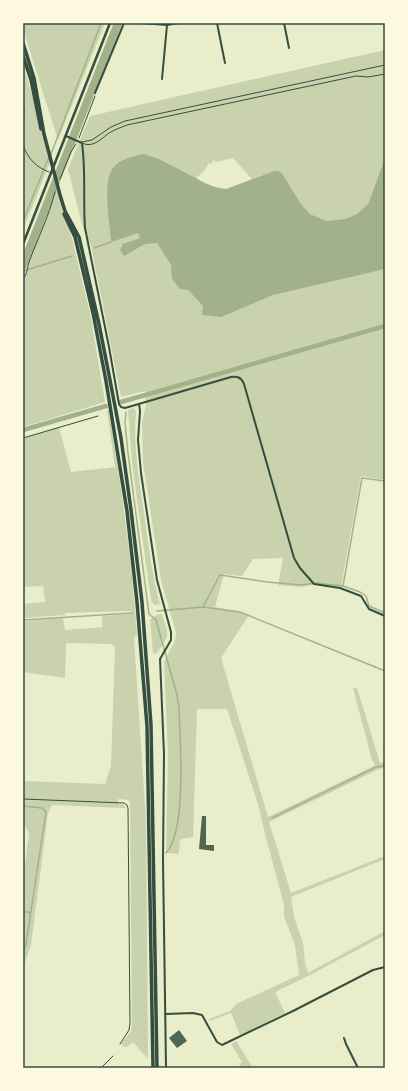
<svg xmlns="http://www.w3.org/2000/svg" width="408" height="1091" font-family="Barlow,sans-serif">
	<style>
		.green { fill: #cad2ad }
		.water { fill: #a3b18a }
		.lines { fill: none; stroke-linecap: round; stroke-linejoin: round }
		.stream { stroke: #a3b18a; stroke-width: 1.5 }
		.canal { stroke: #a3b18a; stroke-width: 4.5 }
		.river { stroke: #a3b18a; stroke-width: 8 }
		.building { fill: #4f6655 }
		.path { stroke: #344e41; stroke-width: 1 }
		.service { stroke: #344e41; stroke-width: 1 }
		.minor { stroke: #344e41; stroke-width: 2 }
		.tertiary { stroke: #344e41; stroke-width: 2.5 }
		.primary { stroke: #344e41; stroke-width: 3.5 }
		.neatline { fill: none; stroke: #344e41; stroke-width: 1.5 }
	</style>
	<rect width="100%" height="100%" fill="#e9edc9"/>
	<path class="green" d="M23 23H105L58 140 23 29Z
		M385 50V158L368 204 357 214 346 219 327 221 310 214 301 204 282 173 274 171 252 179 233 158 216 162 214 160 211 164 209 163 204 171 196 178 159 159 127 158 385 246V480L361 476 341 587 316 584 302 587 278 585 283 558 253 559 242 576 224 574 215 607 240 612 249 615 221 658 268 817 374 766 375 764 372 760 353 688H357L380 763 385 762V767L377 770 269 822 291 893 385 856V859L291 897 294 917 303 943 305 963 308 973 385 931V935L310 975 275 992 285 1013 240 1035 231 1013 209 1021V1019L230 1011 236 1004 299 975 295 945 284 917V905L264 830 258 804 227 709H197L193 837 185 838 180 840 179 852 178 854 166 853 168 754 164 662 175 641 176 633 161 580 143 462 142 423 146 405 145 391 121 397 91 246 83 228 68 169 90 116Z
		M23 65 44 134 51 160 23 230Z
		M55 175 72 239 90 313 105 402 23 427V256Z
		M134 408 136 412C133 446 139 479 144 513 148 544 152 574 160 604L154 605 151 600 132 463 128 410Z
		M107 410H109C121 485 132 560 137 636L134 637 146 823 148 1059 133 1042 126 1047H124L121 1044 131 1031 132 1023 130 803 128 800 118 799V804L124 805 126 808 52 805 48 813 31 945 23 968V880L29 833 23 821V781L105 784 111 766 115 647 112 644 66 643 65 678 23 672V621L63 618 65 630 102 627V616L132 614 131 611 65 613V615L23 618V604L45 602 43 586 23 587V438L59 427 71 472 115 467Z
		M162 614C169 637 171 634 156 654L153 653 150 620 156 615Z
		M236 1041 253 1068H243L239 1064 242 1062 231 1044Z"/>
	<path class="water" d="M144 154 159 159 196 178C205 184 216 188 226 189L274 171H279L282 173 301 204 310 214 327 221 345 219 357 214 368 204 385 158V269L273 295 221 317 202 315 203 306 188 290 180 289 172 279 171 265 157 243 145 244 124 256 120 250 123 244 140 238 138 233 111 242C110 225 102 182 113 168 119 159 134 156 144 154Z"/>
	<g class="lines">
		<path class="stream" d="M51 154 101 23
			M23 221 49 157
			M94 248 111 242
			M23 271 72 256
			M126 412 125 422 128 453 149 614 156 620 177 695 179 708C180 740 187 831 166 853
			M343 586 362 478 385 481
			M203 607 220 575 267 582 301 585 316 583 343 586 360 592 366 596 369 606 385 613
			M157 611 203 607 240 612 385 671
			M23 620 132 613
			M23 806 42 808 46 812 26 944 23 953
			M272 818 376 767 385 766
			M23 912H29L30 914"/>
		<path class="canal" d="M121 402 385 326
			M23 430 106 406"/>
		<path class="river" d="M23 265 118 23"/>
	</g>
	<path class="building" d="M202 816H206V845H214V851L199 849Z
		M179 1030 187 1041 177 1048 169 1038Z"/>
	<g class="lines">
		<path class="path" d="M79 138 95 96
			M60 179 71 152 76 144
			M23 279C28 273 27 268 29 262 38 238 49 216 55 192
			M23 799 124 803 127 805 128 808 130 1023 129 1030 120 1044"/>
		<path class="service" d="M23 103 24 111 23 130
			M82 142 92 140 111 127 125 121 385 65
			M82 143C94 149 102 137 111 132 116 129 122 127 127 125L356 76 368 77 385 74
			M23 145C28 159 36 167 49 172
			M23 438 98 416
			M101 1068 113 1056"/>
		<path class="minor" d="M141 23 167 25 179 23
			M217 23 225 63
			M284 23 289 48
			M162 79 167 25
			M95 93 124 23
			M66 136 82 143C86 171 83 200 85 228L109 347 119 404 121 407 125 408 231 377C237 376 241 377 244 384L294 558 300 568 314 584 340 588 361 596 369 609 385 616
			M139 404 140 411 138 440 141 473 157 580 171 632V640L160 659 164 754 163 860 166 1068
			M165 1014 193 1013 202 1015 217 1042 222 1045 293 1011 373 970 385 967
			M344 1038 346 1044 358 1068"/>
		<path class="tertiary" d="M23 244 110 23"/>
		<path class="primary" d="M23 43 34 78 44 134 60 195 65 211 79 237 99 324 110 380 121 438 131 510 142 602 151 725 157 1068
			M23 56 31 80 41 129
			M64 214 75 237 93 313 106 381 127 511 137 602 147 726 153 1068"/>
	</g>
	<rect width="408" height="1091" fill="none" stroke="#fefae0" stroke-width="48"/>
	<rect x="24" y="24" width="360" height="1043" class="neatline"/>
</svg>
